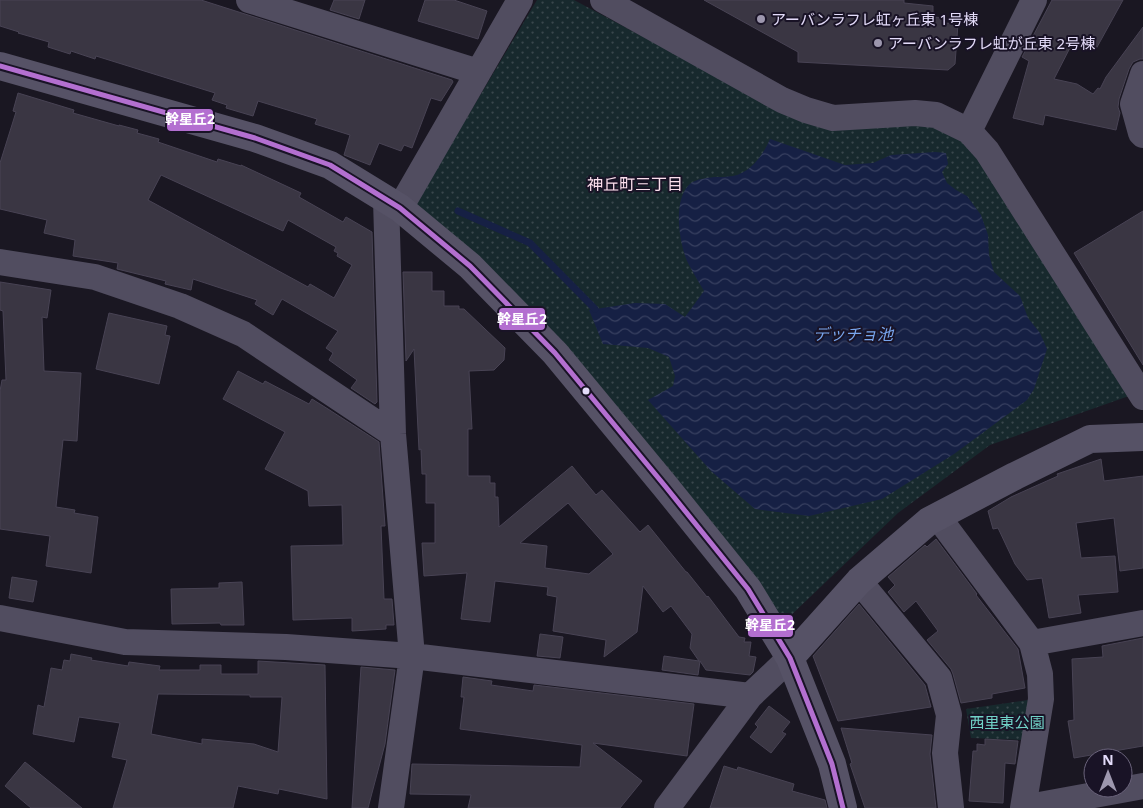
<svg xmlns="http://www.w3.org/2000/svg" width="1143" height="808" font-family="'Noto Sans','Noto Sans JP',sans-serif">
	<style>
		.green { fill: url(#green-dots) }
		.water { fill: url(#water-waves) }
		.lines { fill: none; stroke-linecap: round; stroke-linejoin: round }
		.stream { stroke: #162044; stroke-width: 7 }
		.building { fill: #3a3643; stroke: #484354; fill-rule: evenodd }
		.street { stroke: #514d60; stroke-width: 26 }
		.secondary { stroke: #565266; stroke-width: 28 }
		.bus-1-casing { stroke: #191326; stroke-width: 9 }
		.bus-1 { stroke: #b36fd0; stroke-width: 5 }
		.poi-dot { fill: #9d97ae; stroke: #191326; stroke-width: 2 }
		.bus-dot { fill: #e4dcfa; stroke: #191326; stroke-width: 2 }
		.labels { text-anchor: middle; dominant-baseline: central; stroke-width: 4; stroke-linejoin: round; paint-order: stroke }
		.poi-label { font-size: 15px; fill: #e4dcfa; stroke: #191326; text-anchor: start }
		.park-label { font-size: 15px; fill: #71d2c8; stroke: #191326 }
		.neighbourhood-label { font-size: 16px; fill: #fbdeec; stroke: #191326 }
		.water-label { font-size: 16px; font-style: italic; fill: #78a5ed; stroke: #191326 }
		.line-badge { stroke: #191326; stroke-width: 2 }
		.badge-label { font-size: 14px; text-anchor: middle; font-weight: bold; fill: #fff }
	</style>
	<defs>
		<pattern id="green-dots" width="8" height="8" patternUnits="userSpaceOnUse" patternTransform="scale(1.25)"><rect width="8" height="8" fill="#17292d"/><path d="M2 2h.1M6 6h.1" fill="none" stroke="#39474c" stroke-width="1.8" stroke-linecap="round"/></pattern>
		<pattern id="water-waves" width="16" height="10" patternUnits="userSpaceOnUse" patternTransform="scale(1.25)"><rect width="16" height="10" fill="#162044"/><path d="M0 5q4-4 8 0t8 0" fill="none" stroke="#384060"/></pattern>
	</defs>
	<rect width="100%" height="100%" fill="#1a1722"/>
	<path class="green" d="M537 0H574L769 104 939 124 974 144 1129 396 990 445 898 513 785 621 562 348 414 206Z
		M1028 700 1023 740 971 738 966 709Z"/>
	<path class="water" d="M770 139 845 165 873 163 891 155 935 152 946 153 948 164 942 172 947 183 956 190 967 196 981 215 988 235 989 255 994 272 1020 296 1028 318 1040 333 1047 349 1034 389 1027 400 954 454 882 499 809 516 755 509 711 471 648 400 673 386 675 376 669 357 648 348 603 344 589 310 635 303 665 304 685 317 704 291C698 281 692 271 687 261 679 242 672 198 691 183 697 179 707 178 714 177 720 177 727 177 733 176 751 172 763 155 770 139Z"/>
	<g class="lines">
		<path class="stream" d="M458 211 530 243 595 309"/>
	</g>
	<path class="building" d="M0 0H201L452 80 453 82 441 101 431 98 412 148 404 145 401 151 379 143 370 165 344 155 350 135 315 124 317 119 258 101 253 116 226 108 227 105 212 100 215 93 96 56 95 59 71 51 70 54 48 47 49 42 18 33 19 32 0 26Z
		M334 0H365L359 19 330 10Z
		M425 0H454L487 11 478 39 418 21Z
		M704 0H904V3L933 6V17L946 18 945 23 958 24 955 64 948 70 798 62V52Z
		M1052 0H1123L1096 49 1075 38 1054 79 1077 84 1093 94 1098 88 1100 89 1106 77 1143 27V59H1140L1133 62 1129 69 1119 99 1118 107 1120 113 1116 130 1045 115 1043 125 1013 118 1029 61 1022 57Z
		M18 93 74 110 73 113 119 126V125L138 130 137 133 159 139 158 142 217 162 218 159 241 166V165L301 193 299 197 343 222 346 217 372 232 377 402 375 404 351 388 357 380 329 360 333 353 326 348 338 331 282 299 273 315 255 304 257 300 193 279 191 290 165 284 166 281 117 269 118 263 73 256 75 240 44 233 47 220 0 209V163L16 112 13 111ZM161 175 283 231 288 220 336 247 334 251 338 253 337 256 352 265 334 298 310 284 308 287 148 200Z
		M1143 211V365L1074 253Z
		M403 272H432V291H444V306H459V309H464L505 348 504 360 494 370 469 371 472 429H468V476H490V483H495V497H498L499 527 572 466 596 495 602 490 640 532 648 525 686 572H687L707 597 708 596 739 637 745 638 744 642H751L749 656 756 657 753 672 750 675 706 670 700 661 698 675 662 670 664 656 699 661 690 648 692 634 671 606 663 612 643 586 637 632 604 657 606 640 553 631 557 597 547 595 548 587 495 581 490 622 461 619 467 573 424 576 422 543H435V503H426V474H422L421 449 419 450 414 349 406 361ZM568 503 613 554 589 574 545 568 547 546 520 543Z
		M0 282 51 290 47 318 42 317 44 371 81 373 77 441 63 440 56 507 75 510 74 513 98 517 91 573 46 566 50 536 0 529V391L2 380H6L3 311 0 310Z
		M109 313 167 326 165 335 170 336 159 384 96 369Z
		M238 371 263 384 265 381 309 404 312 399 328 409 379 442 385 526H381L384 599H392L394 625H386V629L352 631V618L293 620 291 546 343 545 342 505 309 506 308 491 265 469 285 432 223 399Z
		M1101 459 1104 481 1143 476V568L1120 571 1114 518 1076 523 1081 558 1115 556 1118 592 1078 595 1081 613 1049 618 1042 578 1027 580 1015 564 998 528 993 529 988 511 1011 497 1058 476 1057 474Z
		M936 539 977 594 976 595 1018 649 1025 688 992 694V698L961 703 953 674 951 669 927 640 938 631 916 601 904 612 888 592 895 585 888 577 925 545 927 547Z
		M12 577 37 581 33 602 9 598Z
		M242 582 244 625H221L220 623 172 624 171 589 219 588V583Z
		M859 604 925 685 931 707 838 721 813 656Z
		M540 634 563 637 560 658 537 656Z
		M1143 638V746L1074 758 1068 721 1074 720 1072 659 1103 657 1102 646Z
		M71 654 92 658 91 660 128 666 129 662 160 666 159 670H200V665H221V674H258V661L325 665 327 799 279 789 278 794 238 786 233 808H113L127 760 112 757 120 723 79 717 74 742 33 734 38 705 44 707 51 668 62 670 64 660 70 661ZM158 694 250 695V697H282L278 752 254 744 202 739V744L151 734Z
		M361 667 395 670 385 744 368 808H352Z
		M463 677 492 681 491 685 533 691 534 685 694 704 687 756 593 743 642 781 620 808H468L471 795 410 794 412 764 580 767 582 745 460 729 464 697H461Z
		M769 706 790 722 782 732 786 734 771 753 750 737 758 727 755 724Z
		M841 728 932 735 930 754 936 808H865L850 764 852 763Z
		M985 739 1018 741 1015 764 1005 763 1003 803 969 801 973 751H977V744L985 745Z
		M25 762 82 808H31L5 786Z
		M724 766 737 770 738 767 794 784 792 791 825 800 827 808H710Z"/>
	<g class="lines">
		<path class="street" d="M249 0 478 72
			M603 0 782 100 806 110 833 118 915 113 936 115 969 131 987 151 1143 397
			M1143 74 1133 104 1141 133 1143 135
			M969 131 1034 0
			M386 200 393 434 412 656 391 808
			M400 208 520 0
			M0 262 95 277 180 306 243 334 393 434
			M938 517 1032 643 1040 674 1041 699 1023 808
			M859 581 939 678 949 715 945 753 951 808
			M0 618 125 642 286 647 412 656 750 696 790 658
			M1032 643 1143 623
			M667 808 750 696
			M1023 808 1143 786"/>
		<path class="secondary" d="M0 66 255 138 330 165 400 208 470 266 555 353 665 486 748 589 790 658 832 764 843 808
			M790 658 859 581 929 521 1015 476 1090 439 1143 437"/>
		<g class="bus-1-casing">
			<path id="bus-1" d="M0 66 255 138 330 165 400 208 470 266 555 353 665 486 748 589 790 658 832 764 843 808"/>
		</g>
		<use href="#bus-1" class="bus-1"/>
	</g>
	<g class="poi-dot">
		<circle cx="761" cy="19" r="5"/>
		<circle cx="878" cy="43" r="5"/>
	</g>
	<circle class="bus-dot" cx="586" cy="391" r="4.5"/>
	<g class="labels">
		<g class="poi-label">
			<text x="771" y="19">アーバンラフレ虹ヶ丘東 1号棟</text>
			<text x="888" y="43">アーバンラフレ虹が丘東 2号棟</text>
		</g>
		<g class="park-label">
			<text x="1007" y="722">西里東公園</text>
		</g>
		<g class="neighbourhood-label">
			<text x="635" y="184">神丘町三丁目</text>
		</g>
		<g class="water-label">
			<text x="853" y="334">デッチョ池</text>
		</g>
	</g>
	<g class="line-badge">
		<rect x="166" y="108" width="48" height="24" rx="5" fill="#b36fd0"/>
		<rect x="498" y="307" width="48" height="24" rx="5" fill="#b36fd0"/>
		<rect x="747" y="614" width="47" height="24" rx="5" fill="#b36fd0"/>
	</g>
	<g class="badge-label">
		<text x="190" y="124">幹星丘2</text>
		<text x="522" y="324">幹星丘2</text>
		<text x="770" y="630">幹星丘2</text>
	</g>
	<g transform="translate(1108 773)"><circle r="24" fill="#191326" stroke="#6a637b"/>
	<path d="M0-4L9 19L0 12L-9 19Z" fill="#9d97ae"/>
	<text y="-8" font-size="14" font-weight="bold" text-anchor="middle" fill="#e4dcfa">N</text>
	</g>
</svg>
